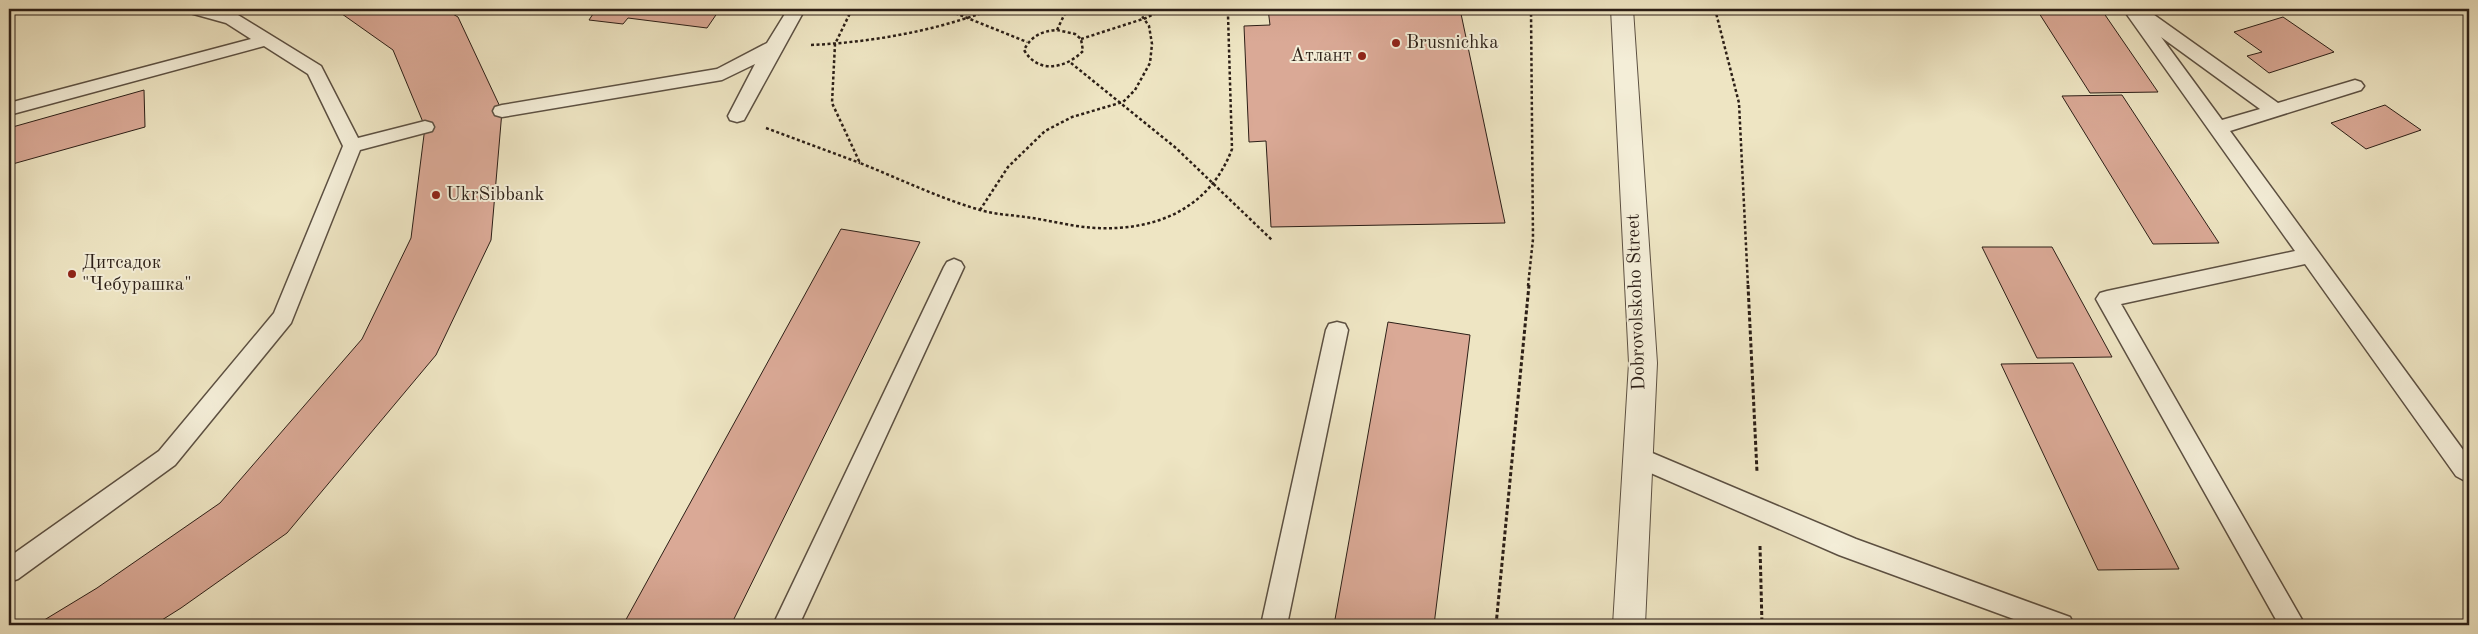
<svg xmlns="http://www.w3.org/2000/svg" width="2478" height="634" font-family="'Old Standard TT',serif">
	<style>
		.building { fill: #daa996; stroke: #2c1f17 }
		.lines { fill: none; stroke-linecap: round; stroke-linejoin: round }
		.service-casing { stroke: #5c5042; stroke-width: 3 }
		.minor-casing { stroke: #5c5042; stroke-width: 2 }
		.path-far1 { stroke: #2c1f17; stroke-width: 2.5; stroke-dasharray: 3 2.5; stroke-linecap: butt }
		.path { stroke: #2c1f17; stroke-width: 3; stroke-dasharray: 4 2.5; stroke-linecap: butt }
		.service { fill: #f4eed8; fill-rule: evenodd }
		.minor { fill: #f4eed8; fill-rule: evenodd }
		.poi-dot { fill: #8f2418; stroke: #f4eed8; stroke-width: 2 }
		.labels { text-anchor: middle; dominant-baseline: central; stroke-width: 4; stroke-linejoin: round; paint-order: stroke }
		.poi-label { font-size: 19px; fill: #2c1f17; stroke: #f4eed8; text-anchor: start }
		.street-label { font-size: 19px; fill: #2c1f17; stroke: #f4eed8 }
	</style>
	<rect width="100%" height="100%" fill="#eee5c3"/>
	<filter id="stains"><feTurbulence type="fractalNoise" baseFrequency=".004" numOctaves="4"/><feColorMatrix values="0 0 0 0 .2 0 0 0 0 .09 0 0 0 0 .02 0 0 0 .5 -.17"/></filter>
	<radialGradient id="worn" r=".72"><stop offset=".6" stop-color="#630" stop-opacity="0"/><stop offset="1" stop-color="#630" stop-opacity=".3"/></radialGradient>
	<path class="building" d="M335 9H444L458 17 502 111 491 240 436 355 287 533 181 608 154 625H36L97 588 220 503 362 339 411 238 425 127 393 50Z
		M589 9H720L707 28 628 18 623 24 589 20 593 14H585Z
		M1268 9H1460L1505 223 1271 227 1266 141 1249 142 1244 26 1270 25Z
		M2101 9 2158 92 2090 93 2037 10Z
		M2283 17 2334 52 2269 73 2247 56 2262 52 2234 32Z
		M144 90 145 127 9 165V128Z
		M2122 95 2219 243 2153 244 2062 96Z
		M2385 105 2421 130 2366 149 2331 123Z
		M841 229 920 242 731 625H623Z
		M1982 247H2052L2112 357 2037 358Z
		M1388 322 1470 335 1434 625H1334Z
		M2073 363 2179 569 2098 570 2001 364Z"/>
	<g class="lines">
		<g class="service-casing">
			<path id="service" d="M187 9H215L238 15 321 66 358 138 425 121 432 123 434 127 432 131 360 150 291 323 175 465 18 579 9 582V557L159 451 274 313 343 146 308 74 264 46 9 115V103L251 39 226 23 190 13Z
				M788 9H805L744 120 737 122 730 120 728 116 755 64 722 80 502 117 495 115 493 111 495 107 502 105 717 69 767 43Z
				M2123 9H2141L2150 12 2278 103 2355 80 2361 82 2364 86 2361 90 2230 131 2469 458V483L2456 476 2305 264 2121 304 2305 625H2279L2096 299 2100 293 2107 291 2295 251ZM2161 37 2260 109 2222 120Z
				M954 259 961 262 964 267 799 625H773L944 267 947 262Z
				M1337 322 1345 324 1348 330 1287 625H1261L1326 330 1329 324Z
				M1638 447 1856 539 2070 617 2074 625H2030L1839 555 1630 464 1626 457 1630 450Z"/>
		</g>
		<g class="minor-casing">
			<path id="minor" d="M1611 9H1633L1657 363 1645 625H1613L1629 363Z"/>
		</g>
		<path class="path-far1" d="M852 9 835 44 832 103 860 163C900 179 939 198 980 210 997 215 1015 215 1032 218 1053 221 1074 227 1096 228 1157 231 1210 208 1232 149L1228 15 1233 9
			M945 9 1027 42
			M1219 9 1228 15
			M1715 9 1739 103 1748 286
			M1057 30 1075 34 1081 39 1083 51C1065 69 1038 74 1024 50 1031 36 1042 31 1057 30Z
			M1057 30 1067 9
			M1081 39 1146 18 1164 9
			M811 45C874 42 934 31 993 9
			M1071 63 1176 148 1273 241
			M766 128 860 163
			M980 210 1008 167 1045 131 1072 117 1123 102 1135 90 1150 63 1152 44 1149 26 1137 9
			M1528 286 1533 239 1531 9"/>
		<path class="path" d="M1748 285 1757 472
			M1760 546 1762 625
			M1496 625 1529 285"/>
		<use href="#service" class="service"/>
		<use href="#minor" class="minor"/>
	</g>
	<g class="poi-dot">
		<circle cx="1396" cy="43" r="5"/>
		<circle cx="1362" cy="56" r="5"/>
		<circle cx="436" cy="195" r="5"/>
		<circle cx="72" cy="274" r="5"/>
	</g>
	<g class="labels">
		<g class="poi-label">
			<text x="1406" y="43">Brusnichka</text>
			<text x="1352" y="56" text-anchor="end">Атлант</text>
			<text x="446" y="195">UkrSibbank</text>
			<text x="82" y="263">Дитсадок<tspan x="82" dy="22">"Чебурашка"</tspan></text>
		</g>
		<g class="street-label">
			<text transform="translate(1637 302) rotate(-92)">Dobrovolskoho Street</text>
		</g>
	</g>
	<rect width="2478" height="634" fill="none" stroke="#eee5c3" stroke-width="30"/>
	<rect x="10" y="10" width="2458" height="614" fill="none" stroke="#2c1f17" stroke-width="2.5"/>
	<rect x="15" y="15" width="2448" height="604" fill="none" stroke="#2c1f17"/>
	<rect width="100%" height="100%" filter="url(#stains)"/>
	<rect width="100%" height="100%" fill="url(#worn)"/>
</svg>
